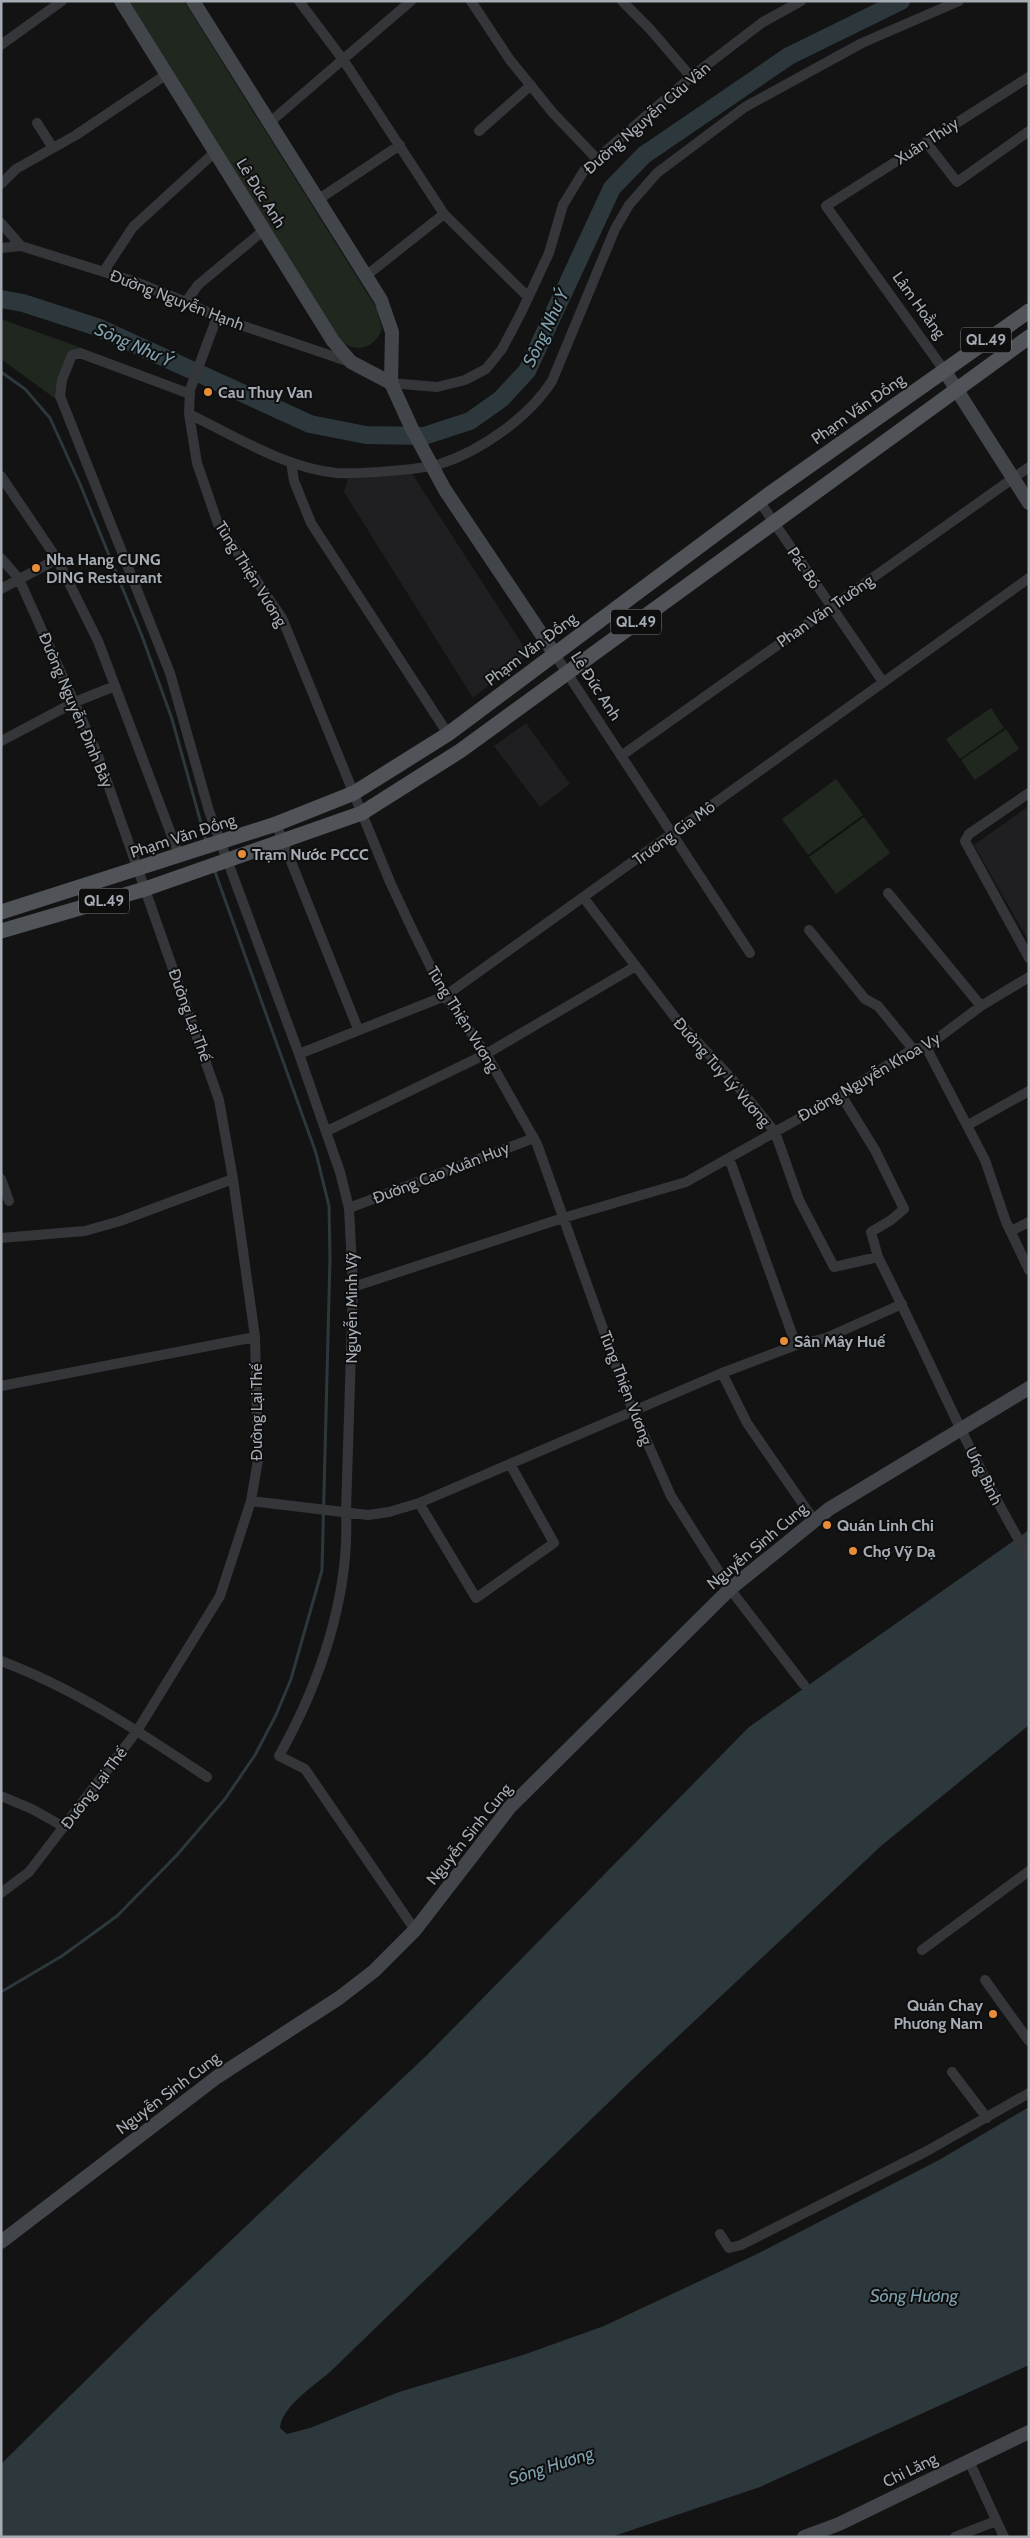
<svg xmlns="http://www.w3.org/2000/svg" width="1030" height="2538" font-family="Cabin,sans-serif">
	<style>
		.built { fill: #1f1f21 }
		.green { fill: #20271f }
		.water { fill: #2d383c }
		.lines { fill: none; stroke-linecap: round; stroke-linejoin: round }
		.stream { stroke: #2d383c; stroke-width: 3 }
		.river { stroke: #2d383c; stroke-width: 18 }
		.street { stroke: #343639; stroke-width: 10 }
		.secondary { stroke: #424549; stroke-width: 14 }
		.primary { stroke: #505358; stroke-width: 15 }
		.poi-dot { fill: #e78c39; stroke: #0e0e0f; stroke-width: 2 }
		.labels { text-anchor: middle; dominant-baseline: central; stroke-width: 4; stroke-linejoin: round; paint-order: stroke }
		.shield { fill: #0e0e0f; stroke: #787d82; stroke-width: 1 }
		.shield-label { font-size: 15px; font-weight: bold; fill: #a5acb4 }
		.street-label { font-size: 16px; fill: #a5acb4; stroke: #0e0e0f }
		.poi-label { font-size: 16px; font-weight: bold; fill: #a5acb4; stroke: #0e0e0f; text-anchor: start }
		.water-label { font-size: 18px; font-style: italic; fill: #7ea0ad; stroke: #0e0e0f }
	</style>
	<rect width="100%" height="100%" fill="#131314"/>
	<path class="built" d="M411 472 524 647 525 657 473 698 344 492 348 478Z
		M526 723 570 784 540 807 494 746Z
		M1029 806V942L974 845Z"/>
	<path class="green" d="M127 1H184L377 309 382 329C374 350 354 354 338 338Z
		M1 319 82 348 76 349C64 367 56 378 57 400L1 359Z
		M991 708 1004 728 960 759 946 739Z
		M1006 729 1019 749 975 780 961 760Z
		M836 779 863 815 808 855 782 819Z
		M864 817 890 853 836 894 809 857Z"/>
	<path class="water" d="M1029 1530V1725L881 1846 638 2074 330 2372C314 2386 282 2406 280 2428L287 2434 310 2428 399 2392 523 2355 604 2326 755 2255 939 2160 1029 2107V2365L760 2487 611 2537H1V2464L152 2315 427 2055 749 1727Z"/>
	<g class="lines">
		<path class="stream" d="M1 372 25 389 50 418 80 484 142 636 172 719 206 841
			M1 1992 62 1956 117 1916 177 1855 225 1799 255 1755 276 1715 291 1679 322 1570 330 1258 329 1206 316 1153 214 869"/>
		<path class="river" d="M1 299 23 303 97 327 310 424 366 435 424 436 470 421 501 399 527 371 612 188 644 155 789 56 901 1"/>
		<path class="street" d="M299 1 344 61 444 214 528 297
			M471 1 510 60 553 113 596 158
			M622 1 650 29 691 77
			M1 45 62 1
			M37 123 53 148
			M269 123 411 1
			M479 131 531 85
			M926 142 957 182 1029 131
			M1 184 16 169 76 135 167 74
			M319 199 400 145
			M1 223 21 246
			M1 248 21 246 133 281 186 302 217 317 350 362
			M104 271 133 227 215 152
			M367 275 444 214
			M186 302 198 285 264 230
			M217 317 190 390 189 414 197 463 218 524 282 618 390 882 412 929 445 996 486 1054 537 1144 628 1399 671 1496 730 1589 804 1685
			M944 370 826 206 1029 77
			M391 383 437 387 465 380 486 369 502 349 521 313 549 253 563 205 585 169 691 77 763 22 801 1
			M190 394 80 353 72 355 62 380 60 396 170 673 209 811 299 1054 340 1172 349 1208 353 1287 346 1512C350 1596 320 1683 279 1756L305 1769 415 1930
			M189 414C235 436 285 468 337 473 360 474 418 470 440 464 481 451 529 417 552 381L615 229 629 205 657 173 745 107 862 43 959 1
			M291 462 294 481 311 523 448 734
			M1 476 57 559 98 641 179 855
			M760 502 883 682
			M1 558 19 579 97 753 219 1100 233 1179 255 1337 258 1460 251 1501 220 1596 137 1731 29 1872 1 1893
			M1 589 57 559
			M554 653 750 953
			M1 741 75 702 115 686
			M621 756 1029 467
			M1029 793 969 834 965 841 1029 958
			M276 824 358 1029
			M888 893 981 1006
			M583 897 677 1020 731 1078 775 1132 799 1200 834 1267 878 1257
			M809 930 865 999 878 1006 913 1049
			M926 1047 985 1160 1006 1222 1029 1270
			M299 1054 445 996 1029 578
			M841 1095 875 1150 904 1209 891 1220 871 1232 878 1257C929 1357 971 1461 1029 1557
			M968 1125 1029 1091
			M327 1131 486 1054 636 966
			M729 1158 796 1345
			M1 1179 9 1201
			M349 1208 534 1138
			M1011 1231 1029 1222
			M1 1238 85 1231 120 1221 233 1179
			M353 1287 563 1218 686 1182 841 1095 913 1049 926 1047 981 1006 1029 977
			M722 1373 747 1423 814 1520
			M1 1386 255 1337
			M251 1501 368 1515 389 1512 419 1503 722 1373 796 1345 826 1338 902 1304
			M419 1503 476 1598 554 1543 510 1464
			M1 1661C76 1689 141 1733 207 1777
			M1 1796 32 1809 64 1827
			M922 1950 1029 1871
			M985 1980 1029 2041
			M952 2072 987 2118
			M720 2234 729 2248 741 2245 927 2151 1029 2093
			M969 2461 1004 2537
			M955 2537 996 2521"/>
		<path class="secondary" d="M121 1 333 341 351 362 391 383
			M193 1 381 300 392 332 391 383 412 429 445 490 554 653
			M944 370 1029 503
			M1 2242 217 2077 339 1998 374 1971 415 1930 510 1807 730 1589 829 1509 1029 1388
			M804 2537 839 2524 1029 2432"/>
		<path class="primary" d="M1 912 276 824 354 793 448 734 768 495 1029 311
			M1 931 145 889 362 813 460 751 1029 337"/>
	</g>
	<g class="poi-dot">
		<circle cx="208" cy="392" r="5"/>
		<circle cx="36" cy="568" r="5"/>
		<circle cx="242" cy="854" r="5"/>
		<circle cx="784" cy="1341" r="5"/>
		<circle cx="827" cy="1525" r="5"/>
		<circle cx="853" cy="1551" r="5"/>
		<circle cx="993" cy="2014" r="5"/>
	</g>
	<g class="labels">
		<g class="shield">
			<rect x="961" y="327.5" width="50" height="25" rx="4"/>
			<rect x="611" y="609.5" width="50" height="25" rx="4"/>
			<rect x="79" y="888.5" width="50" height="25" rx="4"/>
		</g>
		<g class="shield-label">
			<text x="986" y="340">QL.49</text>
			<text x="636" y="622">QL.49</text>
			<text x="104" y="901">QL.49</text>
		</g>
		<g class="street-label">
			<text transform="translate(647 118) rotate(-41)">Đường Nguyễn Cửu Vân</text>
			<text transform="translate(927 141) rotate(-33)">Xuân Thủy</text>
			<text transform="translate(261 193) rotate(58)">Lê Đức Anh</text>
			<text transform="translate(177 300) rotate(21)">Đường Nguyễn Hạnh</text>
			<text transform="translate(919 305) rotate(54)">Lâm Hoằng</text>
			<text transform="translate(858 409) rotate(-35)">Phạm Văn Đồng</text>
			<text transform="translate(804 568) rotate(56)">Pác Bó</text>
			<text transform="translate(251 574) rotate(58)">Tùng Thiện Vương</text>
			<text transform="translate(825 611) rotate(-35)">Phan Văn Trường</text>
			<text transform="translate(531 649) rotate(-37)">Phạm Văn Đồng</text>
			<text transform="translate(596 686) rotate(57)">Lê Đức Anh</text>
			<text transform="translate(76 710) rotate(67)">Đường Nguyễn Đình Bảy</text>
			<text transform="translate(674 833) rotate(-36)">Trương Gia Mô</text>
			<text transform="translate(183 836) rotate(-18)">Phạm Văn Đồng</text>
			<text transform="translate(190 1015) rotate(70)">Đường Lại Thế</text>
			<text transform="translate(463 1019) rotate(58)">Tùng Thiện Vương</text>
			<text transform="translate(722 1072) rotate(49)">Đường Tuy Lý Vương</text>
			<text transform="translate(869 1077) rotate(-30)">Đường Nguyễn Khoa Vy</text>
			<text transform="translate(441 1173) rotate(-21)">Đường Cao Xuân Huy</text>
			<text transform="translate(351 1308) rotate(-90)">Nguyễn Minh Vỹ</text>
			<text transform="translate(626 1388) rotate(69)">Tùng Thiện Vương</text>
			<text transform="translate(256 1412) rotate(-90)">Đường Lại Thế</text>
			<text transform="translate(984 1476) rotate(63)">Ưng Bình</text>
			<text transform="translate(757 1546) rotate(-40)">Nguyễn Sinh Cung</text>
			<text transform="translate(94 1788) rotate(-53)">Đường Lại Thế</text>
			<text transform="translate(469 1834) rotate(-51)">Nguyễn Sinh Cung</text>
			<text transform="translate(168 2093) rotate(-37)">Nguyễn Sinh Cung</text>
			<text transform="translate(910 2470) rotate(-26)">Chi Lăng</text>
		</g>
		<g class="poi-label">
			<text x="218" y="392">Cau Thuy Van</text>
			<text x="46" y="559">Nha Hang CUNG<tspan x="46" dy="18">DING Restaurant</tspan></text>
			<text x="252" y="854">Trạm Nước PCCC</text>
			<text x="794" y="1341">Sân Mây Huế</text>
			<text x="837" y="1525">Quán Linh Chi</text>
			<text x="863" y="1551">Chợ Vỹ Dạ</text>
			<text x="983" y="2005" text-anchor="end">Quán Chay<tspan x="983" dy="18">Phương Nam</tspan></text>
		</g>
		<g class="water-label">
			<text transform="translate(546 328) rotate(-64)">Sông Như Ý</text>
			<text transform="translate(134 345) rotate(24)">Sông Như Ý</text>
			<text x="914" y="2296">Sông Hương</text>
			<text transform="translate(551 2466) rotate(-18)">Sông Hương</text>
		</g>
	</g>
	<rect width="1030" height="2538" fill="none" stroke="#a5acb4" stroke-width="5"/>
</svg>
